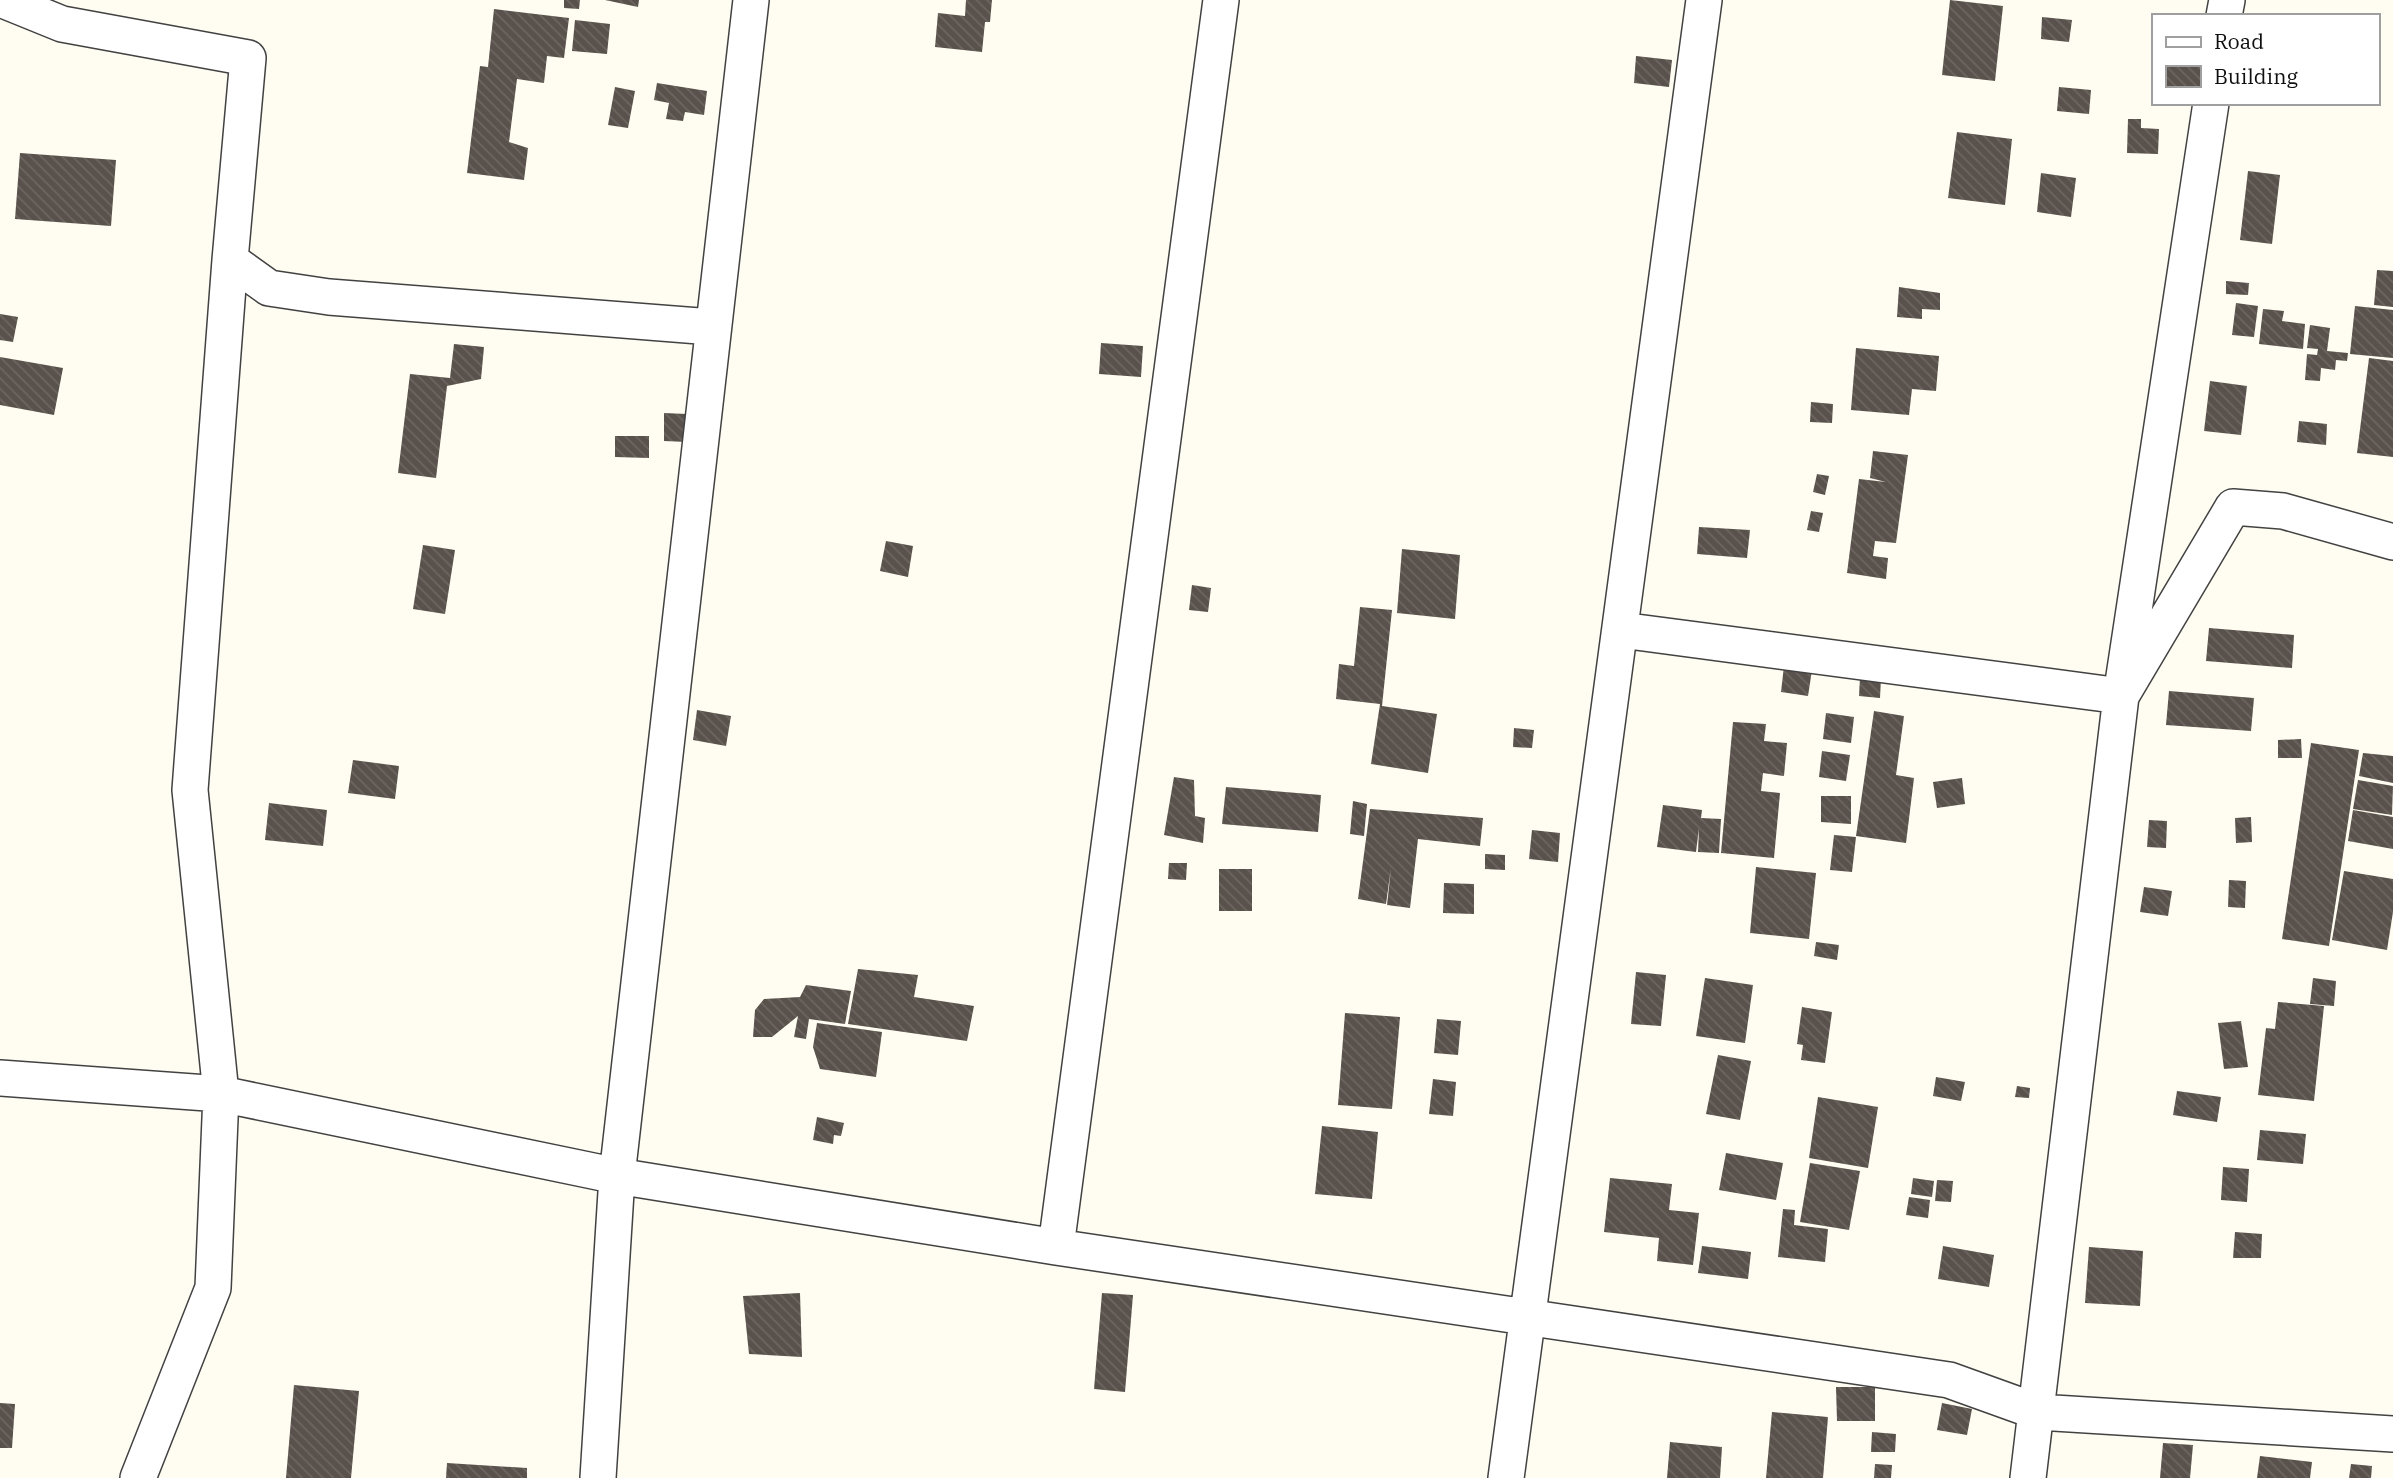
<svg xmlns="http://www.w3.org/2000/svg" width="2393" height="1478" font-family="'IBM Plex Serif',serif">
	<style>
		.building { fill: url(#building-back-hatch) }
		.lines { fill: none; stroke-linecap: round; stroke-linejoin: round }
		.minor-casing { stroke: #424242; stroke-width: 38 }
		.minor { stroke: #fff; stroke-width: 35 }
	</style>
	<defs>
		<pattern id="building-back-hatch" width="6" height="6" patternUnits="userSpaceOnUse" patternTransform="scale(1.75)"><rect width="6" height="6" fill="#59514b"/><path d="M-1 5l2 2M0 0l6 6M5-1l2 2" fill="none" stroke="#6c6561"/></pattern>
	</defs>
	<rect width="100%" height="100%" fill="#fffdf1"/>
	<path class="building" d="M564 0H580L579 9 564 8Z
		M605 0H639L638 7Z
		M966 0H992L990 22H985L982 52 935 47 938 13 965 16Z
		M1950 0 2003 6 1995 81 1942 75Z
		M494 9 569 18 564 58 547 56 544 83 517 79 509 142 528 148 524 180 467 173 480 66 488 67Z
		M2042 17 2072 20 2069 42 2041 39Z
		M575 20 610 24 607 54 572 51Z
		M1636 56 1672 60 1669 87 1634 83Z
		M657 83 707 91 704 115 685 112 683 121 666 119 669 103 654 100Z
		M615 87 635 91 628 128 608 125Z
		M2059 87 2091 90 2089 114 2057 111Z
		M2128 119H2141V128L2159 129 2158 154 2127 153Z
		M1957 132 2012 139 2005 205 1948 198Z
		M20 153 116 160 111 226 15 219Z
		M2248 171 2280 175 2272 244 2240 240Z
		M2041 173 2076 178 2071 217 2037 212Z
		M2377 270 2393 271V307L2374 305Z
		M2226 281 2249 283 2248 295 2226 294Z
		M1899 287 1940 293V310L1922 309V319L1897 317Z
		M2236 303 2258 306 2254 337 2232 335Z
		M2355 306 2393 310V358L2350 354Z
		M2263 309 2284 311 2282 321 2305 324 2303 349 2259 344Z
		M0 314 18 317 13 342 0 340Z
		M2310 325 2330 328 2327 351 2348 353 2347 361 2336 360 2335 370 2321 368 2320 381 2305 380 2307 354 2317 355 2318 349 2307 348Z
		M1101 343 1143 346 1141 377 1099 374Z
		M454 344 484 347 481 379 447 386 436 478 398 473 410 374 450 378Z
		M1856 348 1939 356 1936 391 1912 389 1909 415 1851 410Z
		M0 357 63 368 54 415 0 405Z
		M2369 358 2393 361V457L2357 453Z
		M2210 381 2247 386 2241 435 2204 431Z
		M1811 402 1833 404 1832 423 1810 422Z
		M664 413 687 414V442L664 441Z
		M2299 421 2327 424 2326 445 2297 442Z
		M615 436H649V458L615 457Z
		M1873 451 1908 455 1896 543 1875 541 1873 556 1888 558 1886 579 1847 573 1859 479 1886 482 1870 478Z
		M1817 474 1829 476 1825 495 1813 492Z
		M1811 511 1823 513 1819 532 1807 530Z
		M1699 527 1750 530 1747 558 1697 554Z
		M886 541 913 546 908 577 880 571Z
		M423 545 455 550 445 614 413 609Z
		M1402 549 1460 555 1455 619 1397 613Z
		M1192 585 1211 588 1208 612 1189 610Z
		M1360 607 1392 610 1382 706 1437 714 1428 773 1371 764 1380 704 1336 699 1339 664 1354 666Z
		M2209 628 2294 635 2292 668 2206 661Z
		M1784 666 1812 670 1808 696 1781 692Z
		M1860 677 1881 678 1880 698 1859 696Z
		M2169 691 2254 698 2251 731 2166 725Z
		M697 710 731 716 726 746 693 740Z
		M1874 711 1904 716 1896 775 1914 778 1906 843 1856 836Z
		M1826 713 1854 717 1851 743 1823 739Z
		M1733 722 1766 724 1764 741 1787 743 1784 776 1763 773 1761 791 1780 793 1774 858 1721 853Z
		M1514 728 1534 730 1532 748 1513 747Z
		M2301 739 2302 758H2278V740Z
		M2311 743 2359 750 2329 946 2282 939Z
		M1822 751 1850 755 1846 781 1819 777Z
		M2363 753 2393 756V783L2359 776Z
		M353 760 399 766 395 799 348 793Z
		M1174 777 1194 780 1195 816 1205 818 1203 843 1164 835Z
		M1962 778 1965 804 1937 808 1933 782Z
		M2358 780 2393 786 2392 815 2353 809Z
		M1226 787 1321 795 1318 832 1222 824Z
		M1821 796H1851V824L1821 822Z
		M1353 801 1367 804 1364 836 1350 834Z
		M269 803 327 810 323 846 265 840Z
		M1663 805 1702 810 1701 818 1721 819 1719 853 1698 852 1699 828 1696 852 1657 847Z
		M1370 809 1483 818 1480 846 1418 839 1410 908 1387 905 1391 868 1386 904 1358 899Z
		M2353 810 2393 817V849L2348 841Z
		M2251 817 2252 842 2236 843 2235 818Z
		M2149 820 2167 821 2166 848 2147 847Z
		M1532 830 1560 833 1558 862 1529 859Z
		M1834 835 1856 837 1852 872 1830 870Z
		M1485 854 1505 855V870L1485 869Z
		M1169 863H1187L1186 880 1168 879Z
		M1756 867 1816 873 1809 939 1750 933Z
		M1219 869H1252V911H1219Z
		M2344 871 2393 879V912L2387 950 2332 940Z
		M2229 880 2246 881 2245 908 2228 907Z
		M1444 883 1474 884V914L1443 913Z
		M2144 887 2172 891 2168 916 2140 912Z
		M1816 942 1839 945 1837 960 1814 956Z
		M858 969 918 975 914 997 974 1006 967 1041 848 1024Z
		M1636 972 1666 975 1661 1026 1631 1024Z
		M1705 978 1753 985 1745 1043 1696 1036Z
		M2313 978 2336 981 2334 1006 2310 1004Z
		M806 985 851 991 845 1024 809 1019 806 1039 794 1037 798 1016 772 1037H753L755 1010 764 999 800 997Z
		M2278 1002 2324 1006 2314 1101 2258 1095 2266 1028 2275 1029Z
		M1802 1007 1832 1012 1825 1063 1801 1060 1803 1045 1797 1044Z
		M1345 1013 1400 1017 1392 1109 1338 1105Z
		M1437 1019 1461 1021 1458 1055 1434 1053Z
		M2241 1021 2248 1067 2224 1069 2218 1023Z
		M817 1023 882 1032 876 1077 820 1069 813 1047Z
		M1718 1055 1751 1061 1740 1120 1706 1114Z
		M1936 1077 1965 1082 1961 1101 1933 1096Z
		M1433 1079 1456 1082 1453 1116 1429 1114Z
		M2017 1086 2030 1088 2029 1098 2015 1097Z
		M2177 1091 2221 1097 2217 1122 2173 1115Z
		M1818 1097 1878 1107 1868 1168 1809 1158Z
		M817 1117 844 1123 841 1136 834 1135 833 1144 813 1140Z
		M1322 1126 1378 1132 1372 1199 1315 1194Z
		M2260 1130 2306 1134 2303 1164 2257 1160Z
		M1726 1153 1783 1163 1776 1200 1719 1190Z
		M1810 1163 1860 1171 1849 1230 1800 1222Z
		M2223 1167 2249 1169 2247 1202 2221 1200Z
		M1610 1178 1672 1184 1669 1210 1699 1213 1693 1265 1657 1261 1659 1238 1604 1232Z
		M1913 1178 1934 1181 1932 1197 1911 1194Z
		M1937 1180 1953 1181 1951 1202 1935 1201Z
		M1909 1197 1930 1200 1928 1218 1906 1215Z
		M1783 1209 1795 1210 1794 1225 1828 1229 1825 1262 1778 1257Z
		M2235 1232 2262 1234 2261 1258H2233Z
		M1702 1246 1751 1252 1748 1279 1698 1273Z
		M1943 1246 1994 1255 1989 1287 1938 1279Z
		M2089 1247 2143 1251 2140 1306 2085 1303Z
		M800 1293 802 1357 749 1354 743 1296Z
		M1102 1293 1133 1295 1125 1392 1094 1389Z
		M294 1385 359 1391 351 1478H286Z
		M1836 1387H1875V1421H1837Z
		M0 1403 15 1404 12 1448H0Z
		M1942 1403 1972 1409 1967 1435 1937 1430Z
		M1772 1412 1828 1417 1823 1478H1766Z
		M1872 1432 1896 1434 1895 1452H1871Z
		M1670 1442 1722 1447 1720 1478H1667Z
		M2163 1443 2193 1445 2190 1478H2160Z
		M2260 1456 2312 1462 2310 1478H2257Z
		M447 1463 527 1468V1478H446Z
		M1875 1464 1892 1465 1891 1478H1874Z
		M2351 1464 2372 1466 2371 1478H2349Z"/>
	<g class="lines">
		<g class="minor-casing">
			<path id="minor" d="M3 0 62 24 248 58 230 260 269 288 329 297 712 327
				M2224 16 2227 0
				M1621 630 2121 696 2233 507 2283 511 2393 542
				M0 1078 221 1094 617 1176 1056 1247 1949 1380 2038 1412 2393 1434
				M1056 1247 1221 0
				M138 1478 213 1288 221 1094 190 790 230 260
				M598 1478 617 1176 751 0
				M1506 1478 1704 0
				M2028 1478 2121 696 2211 103"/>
		</g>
		<use href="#minor" class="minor"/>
	</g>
	<rect x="2152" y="14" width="228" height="91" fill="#ffffff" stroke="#9f9f9f" stroke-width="2"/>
	<rect x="2166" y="37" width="35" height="10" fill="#ffffff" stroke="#9f9f9f" stroke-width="2"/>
	<text x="2214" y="49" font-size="21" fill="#0f0f0f">Road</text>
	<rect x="2166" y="66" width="35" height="21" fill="url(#building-back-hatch)" stroke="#9f9f9f" stroke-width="2"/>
	<text x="2214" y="84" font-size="21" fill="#0f0f0f">Building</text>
</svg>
